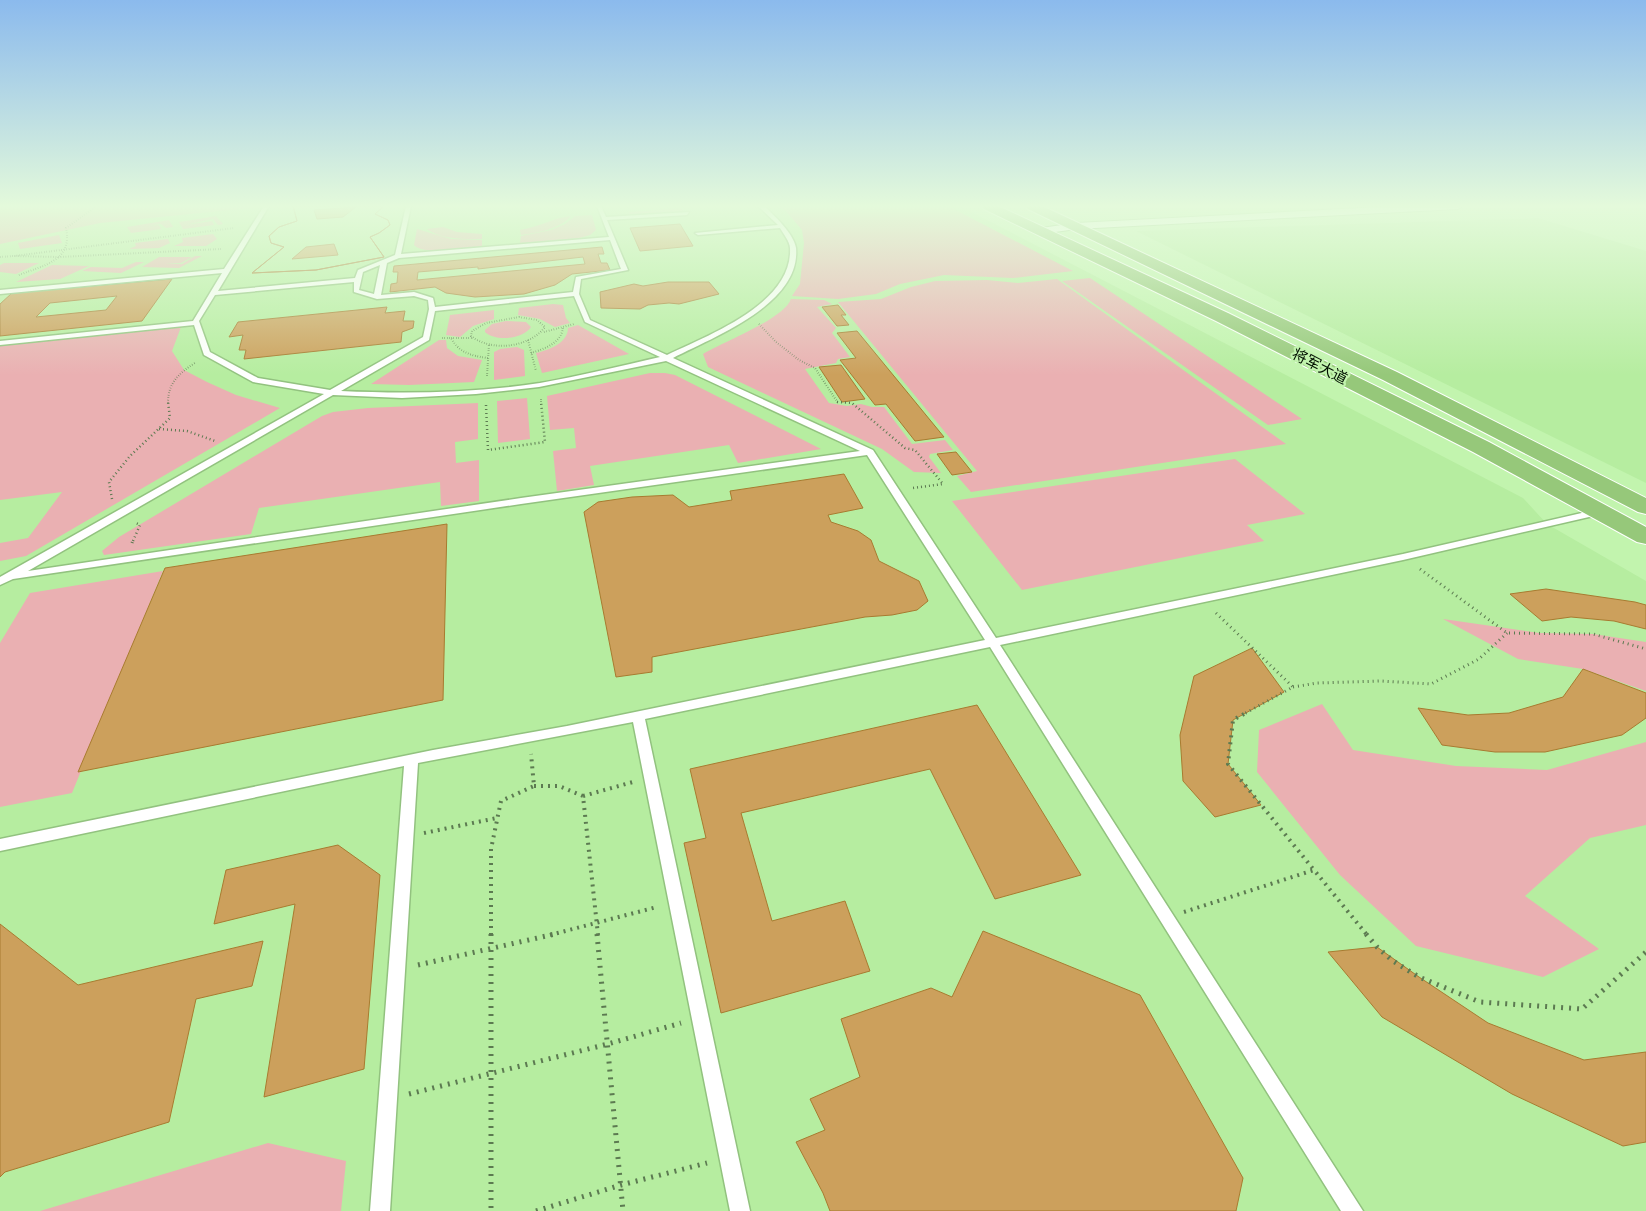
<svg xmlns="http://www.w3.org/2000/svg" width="1646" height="1211" font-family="Mulish,'Noto Sans SC',sans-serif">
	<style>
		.built { fill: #b6eda0 }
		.green { fill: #eab0b2 }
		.building { fill: #cca05c; stroke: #a87b30; fill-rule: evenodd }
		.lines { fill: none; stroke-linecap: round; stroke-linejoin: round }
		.service-casing { stroke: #92c27f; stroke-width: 3 }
		.minor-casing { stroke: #92c27f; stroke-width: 2 }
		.primary-casing { stroke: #fff; stroke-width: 2 }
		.path-far4 { stroke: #5c7a51; stroke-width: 2; stroke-dasharray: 0.5 2; stroke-linecap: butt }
		.path-far3 { stroke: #5c7a51; stroke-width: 2.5; stroke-dasharray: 1 3; stroke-linecap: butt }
		.path-far2 { stroke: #5c7a51; stroke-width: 3; stroke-dasharray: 1 4; stroke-linecap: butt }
		.path-far1 { stroke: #5c7a51; stroke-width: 4; stroke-dasharray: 2 5; stroke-linecap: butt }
		.path { stroke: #5c7a51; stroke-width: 5; stroke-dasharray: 2 6; stroke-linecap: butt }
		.service { fill: #fff; fill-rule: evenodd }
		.minor { fill: #fff; fill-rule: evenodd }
		.primary { fill: #96c87a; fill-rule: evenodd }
		.labels { text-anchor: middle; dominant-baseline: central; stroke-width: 4.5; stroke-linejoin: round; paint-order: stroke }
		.far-street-label { font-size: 15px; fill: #021000; stroke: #c2f4ae }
	</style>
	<rect width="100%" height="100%" fill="#c2f4ae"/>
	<path class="built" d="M0 206H960L1523 498 1547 524 1646 581V1211H0Z
		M1538 218 1646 251V483L1136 231Z"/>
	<path class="green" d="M0 206H251L250 208 100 223 0 244Z
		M777 206H948L1073 271 1013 278 944 275 900 284 876 294 838 299 792 296 800 284 804 243 802 230 786 211Z
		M681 208 684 212 630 216 629 212Z
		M592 215 596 230 590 235 579 238 520 243 521 236 551 230 565 224 575 216Z
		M216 216 223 224 218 225 213 219 185 225 212 221 214 225 183 229 179 222Z
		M571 216C560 229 537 233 521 235L520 230C540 227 552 218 571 216Z
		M169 220 173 227 166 228 161 224 149 226 159 225 161 229 131 233 127 227Z
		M443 227 457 232 482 234V239C465 239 441 240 427 229Z
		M417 229 451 239 482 240V247C468 248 424 256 414 245Z
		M213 234 217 239 206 246H174L183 242 182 238Z
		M59 235 62 243 20 249 18 243Z
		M168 239 170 243 159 248 129 249 136 246 135 243Z
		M195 256H202L179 268 142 267 159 257H192L181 263H165L182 264Z
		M136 262H144L121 273 82 271 91 267 122 268Z
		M4 263H39L16 274 0 272V265Z
		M52 265 89 266 60 279 16 282Z
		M1090 278 1302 419 1268 425 1062 281Z
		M1057 279 1286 444 971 492 957 476 977 471 838 302 881 299 911 287 935 281 987 280 1018 283Z
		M791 299 824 300 832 304 817 307 836 328 832 333 850 357 838 359 836 363 805 369 829 403 847 406 861 404 872 407H884L912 444 945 440 953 450 930 454 929 457 941 473 914 472 882 449 708 367 703 354C723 342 784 319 791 299Z
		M553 304 563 305 566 318 570 323 555 327 540 319 518 315 519 308Z
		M494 310V319L473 326 460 337 446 335 450 315Z
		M506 321 526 322 531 327C523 339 496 342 485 332V330L492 324Z
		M578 325 629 354 542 373 536 353C549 350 568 343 568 328Z
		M181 327 172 351 184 370 207 382 236 395 280 408 26 556 0 561V543L28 538 62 492 0 500V346Z
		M439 340H446L447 348 458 356 482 360 474 382 409 385 371 384Z
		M517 347 524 350 525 376 494 380V352L500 349Z
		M650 373H665L675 375 821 449 738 463 729 445 590 466 594 485 557 491 553 451 576 448 574 428 550 430 547 396Z
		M527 398 530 439 498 443 497 401Z
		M478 403V439L455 442 456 463 479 460V501L441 506 440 482 259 508 251 534 104 555 102 551 119 537 322 416 333 412 368 408Z
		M1235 459 1305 514 1247 525 1264 541 1022 590 952 501Z
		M163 571 72 793 0 807V643L30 593Z
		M1443 619 1539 633 1593 634 1646 642V691L1583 669 1518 659Z
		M1322 704 1353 750 1456 766 1547 770 1646 742V825L1590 838 1525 896 1599 949 1543 977 1416 946 1340 875 1257 772 1259 730Z
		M268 1143 346 1161 341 1211H40Z"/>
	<path class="building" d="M293 206H384L375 214 388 220 390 225 379 233 370 237 384 257 316 270 252 273 284 247 271 243 269 236 279 227 297 221ZM356 207 343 217 317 219 314 210Z
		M293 206H384L375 214 388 220 390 225 379 233 370 237 384 257 316 270 252 273 284 247 271 243 269 236 279 227 297 221ZM334 244 338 255 292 259 306 247Z
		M680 224 693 246 640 251 630 228Z
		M602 247 604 254H598L601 263H607L610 270 572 274 555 285 524 294 475 297 446 293 435 287 390 292 391 284 397 283 398 272H393L394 266ZM583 257 585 264 417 280 418 272 478 267V269Z
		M172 279 142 321 0 336V304L12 293ZM117 296 106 310 36 317 50 303Z
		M668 282H709L719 294 679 304 669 303 648 305 640 309 601 308 600 292 634 284 643 286Z
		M838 305 846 315H841L849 325 837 326 822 307Z
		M387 307 385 313 405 311 403 321H414L413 328 402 332 401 342 244 359 246 350H239L243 335 229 337 238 322Z
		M857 331 944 437 915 441 886 404 875 405 840 360 856 358 837 333Z
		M841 365 865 399 842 402 819 367Z
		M956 452 972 472 952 475 937 454Z
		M844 474 863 508 828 515 831 522 858 531 871 540 879 561 919 581 928 601 917 610 892 615 865 617 652 657V672L616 677 584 512 598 502 632 497 673 495 689 507 732 500 730 491Z
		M447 524 443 700 78 772 165 568Z
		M1546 589 1635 602 1646 605V629L1614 621 1571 617 1542 621 1510 594Z
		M1252 648 1284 692 1233 720 1228 764 1261 805 1215 817 1183 781 1180 735 1194 676Z
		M1583 669 1646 693V718L1622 735 1545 752H1495L1442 745 1418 708 1468 715 1509 713 1563 697Z
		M977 705 1081 875 995 899 930 769 741 813 772 921 845 901 870 971 721 1013 684 843 706 838 690 769Z
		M338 845 380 875 364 1069 264 1097 295 904 214 924 226 870Z
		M0 924 78 985 263 941 252 986 196 999 169 1122 5 1172 0 1177Z
		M983 931 1140 995 1243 1178 1236 1211H830L823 1193 796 1142 825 1130 810 1099 860 1077 841 1019 931 988 952 997Z
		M1377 947 1419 977 1488 1023 1584 1060 1646 1052V1142L1623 1146 1512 1094 1382 1017 1328 952Z"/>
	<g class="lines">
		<g class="service-casing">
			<path id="service" d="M264 206H269L218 291 355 278 358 270 395 255 406 206H411L401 254 609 237 597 206H601L606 217 689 212 687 215 607 220 628 270 581 279 579 294 590 320 667 355C708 335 793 304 790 248 790 242 783 233 780 228L698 235 695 233 778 225 758 206H764C774 215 794 234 796 248 801 304 714 337 673 358L873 450 996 638 1403 554 1599 509 1602 510 1604 512 1602 514 1403 560 1000 645 1363 1211H1341L990 647 645 719 750 1211H730L633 722 418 763 390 1211H370L404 766 0 851V839L433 750 567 726 985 640 867 455 521 504 13 579 0 585V577L324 394 253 382 204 355 194 325 0 345V341L193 321 222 273 0 294V290L224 269ZM610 240 621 269 576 277 573 292 435 307 433 298 414 292 381 295 387 263 399 258ZM380 265 374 294 359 290 363 272ZM354 282V292L377 299 414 296 428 300 429 309 423 337 330 390 258 378 210 352 199 321 215 295ZM574 296 585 322 660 357C620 366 580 376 540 383 474 393 407 394 341 391L429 340 435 311ZM666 361 860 451 521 498 28 571 333 395 402 398 476 394 539 387Z"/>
		</g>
		<g class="minor-casing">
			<path id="minor" d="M1398 206H1463L1458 209 1076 229 1041 234 1035 231 1041 228 1076 223Z"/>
		</g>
		<g class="primary-casing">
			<path id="primary" d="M982 206H998L1228 313 1489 442 1646 527V544L1637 542 1473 452 1216 321 984 209Z
				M1026 206H1042L1397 372 1646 498V514L1638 512 1383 380 1028 209Z"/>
		</g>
		<path class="path-far4" d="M221 249 59 257 14 256 234 228
			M0 257 14 256
			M19 275C44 265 73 261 66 228L97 206
			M519 317 537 320 545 327C529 348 491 352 471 336L472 331 486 323Z
			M759 324 776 342 799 360 815 368 838 403
			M544 332 574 324
			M442 338H451C459 353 472 356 488 358
			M451 338H472
			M528 340 536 371
			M531 353C544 349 562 343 563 327
			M487 376 489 344
			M541 399V403
			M168 403C168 383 179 373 195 363"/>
		<path class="path-far3" d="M837 402 852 403 905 448 915 450 943 484 913 488
			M486 405 488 450 545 442 541 402
			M159 429 187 431 215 441
			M112 499 109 482 130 456 170 418 168 402
			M133 541 140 525 136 523"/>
		<path class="path-far2" d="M132 543 133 540
			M1420 569 1507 633 1593 634 1646 649
			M1216 613 1293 687 1242 715
			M1293 687 1317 683 1381 681 1431 684 1479 659 1507 633"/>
		<path class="path-far1" d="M1244 714 1233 720 1228 764 1314 870
			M534 786H559L583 796 598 935
			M583 796 633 782
			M424 833 497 818
			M1184 912 1314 870 1367 935
			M491 935V849L501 801 534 786 531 754
			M550 935 657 907"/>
		<path class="path" d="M491 934V1211
			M597 934 623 1211
			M1366 934 1377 947 1393 961 1419 977 1480 1002 1582 1009 1646 952
			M418 965 555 934
			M409 1094 608 1044 681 1023
			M536 1211 621 1185 707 1163"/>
		<use href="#service" class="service"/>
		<use href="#minor" class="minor"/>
		<use href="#primary" class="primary"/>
	</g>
	<linearGradient id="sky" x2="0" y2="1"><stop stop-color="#8bbaed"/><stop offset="0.55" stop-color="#e4fadb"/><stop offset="1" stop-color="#e4fadb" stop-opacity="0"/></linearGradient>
	<rect width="1646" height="375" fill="url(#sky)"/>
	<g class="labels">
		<g class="far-street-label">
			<text transform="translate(1320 366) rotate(27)">将军大道</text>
		</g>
	</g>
</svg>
